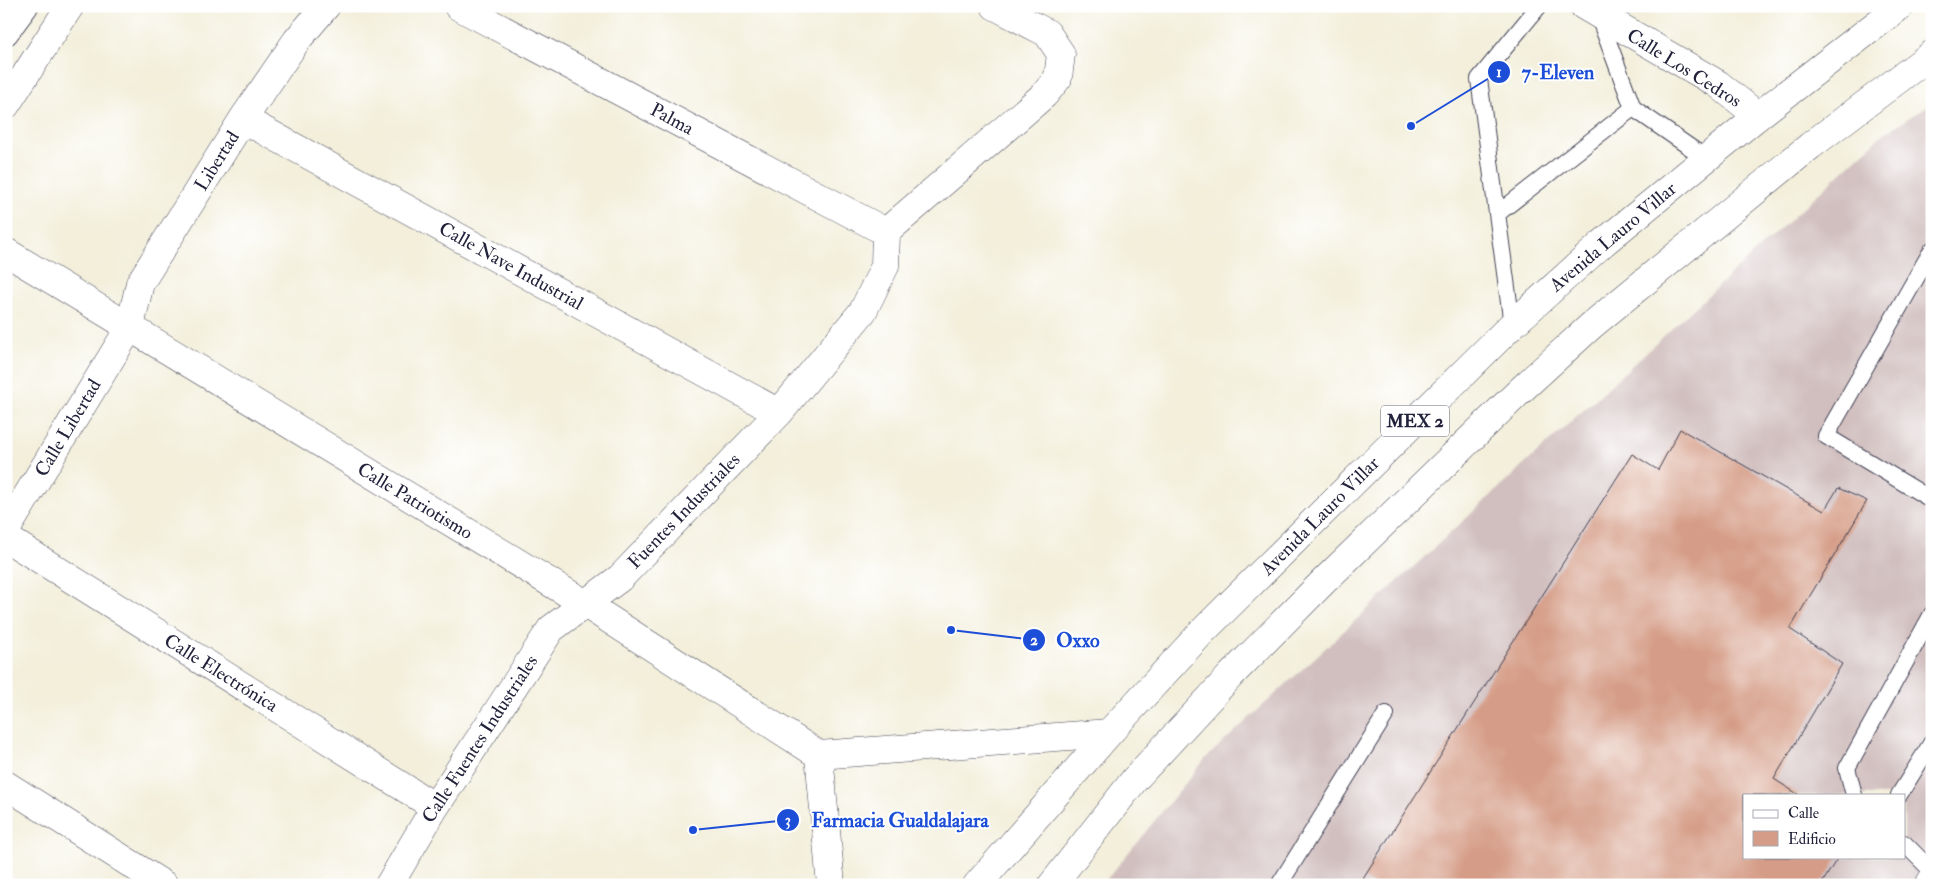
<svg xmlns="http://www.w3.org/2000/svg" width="1938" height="891" font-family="'IM FELL Double Pica',serif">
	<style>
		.industrial { fill: #d1bfbf; fill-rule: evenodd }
		.building { fill: #d59d87 }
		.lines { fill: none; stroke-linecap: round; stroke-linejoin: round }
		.service-casing { stroke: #414153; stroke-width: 18 }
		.pedestrian-casing { stroke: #414153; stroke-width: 26 }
		.minor-casing { stroke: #414153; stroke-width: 29 }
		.tertiary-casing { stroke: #414153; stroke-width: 29 }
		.primary-casing { stroke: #414153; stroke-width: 29 }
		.service { stroke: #fff; stroke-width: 16 }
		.pedestrian { stroke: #fff; stroke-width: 24 }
		.minor { stroke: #fff; stroke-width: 28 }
		.tertiary { stroke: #fff; stroke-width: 28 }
		.primary { stroke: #fff; stroke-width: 28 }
		.labels { text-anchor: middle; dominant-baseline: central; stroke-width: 4; stroke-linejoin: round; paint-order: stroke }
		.shield { fill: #fff; stroke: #646476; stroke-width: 1 }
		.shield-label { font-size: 18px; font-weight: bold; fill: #22223b }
		.street-label { font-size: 19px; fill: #22223b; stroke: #fff }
		.leader { fill: none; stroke: #1d4ed8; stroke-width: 2 }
		.callout-dot { fill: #1d4ed8; stroke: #fff; stroke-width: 2 }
		.mark-label { font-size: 15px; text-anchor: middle; font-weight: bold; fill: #fff }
		.callout-label { font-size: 20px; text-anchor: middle; font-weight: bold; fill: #1d4ed8; stroke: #fff; stroke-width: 4; stroke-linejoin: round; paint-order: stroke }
	</style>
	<rect width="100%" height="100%" fill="#fff"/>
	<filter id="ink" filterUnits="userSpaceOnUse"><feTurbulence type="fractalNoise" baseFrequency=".02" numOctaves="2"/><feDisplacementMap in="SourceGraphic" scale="10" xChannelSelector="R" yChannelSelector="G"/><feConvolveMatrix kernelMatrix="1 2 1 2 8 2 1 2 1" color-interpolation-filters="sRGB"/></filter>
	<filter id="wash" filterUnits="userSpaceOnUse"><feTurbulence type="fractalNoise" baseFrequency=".0096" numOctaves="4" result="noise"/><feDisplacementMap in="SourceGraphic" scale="20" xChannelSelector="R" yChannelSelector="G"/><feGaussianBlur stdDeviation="1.12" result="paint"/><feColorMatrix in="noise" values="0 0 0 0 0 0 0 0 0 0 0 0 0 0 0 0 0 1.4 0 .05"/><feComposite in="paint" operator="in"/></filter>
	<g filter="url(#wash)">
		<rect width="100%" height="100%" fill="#f3efdb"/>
		<path class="industrial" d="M1932 103V885H1102L1206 758 1883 134ZM1744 795H1904V857H1744Z"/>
		<g id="blocks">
			<path class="building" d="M1680 429 1824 511 1838 488 1867 501 1790 629 1842 664 1774 779 1799 795H1744V857H1838L1821 885H1374L1363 878 1632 454 1658 470Z"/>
		</g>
	</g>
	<g filter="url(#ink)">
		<use href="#blocks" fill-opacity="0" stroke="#414153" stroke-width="1"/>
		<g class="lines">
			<g class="service-casing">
				<path id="service" d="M1598 15 1633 108
					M1497 214 1633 108 1707 159
					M1932 250 1826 436 1932 500
					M1512 325 1479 79 1539 6
					M1854 795 1847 768 1932 614
					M1899 795 1932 742
					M1904 843 1932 871
					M1279 885 1386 714"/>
			</g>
			<g class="pedestrian-casing">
				<path id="pedestrian" d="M6 33 26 6"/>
			</g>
			<g class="minor-casing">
				<path id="minor" d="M458 6 886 232
					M1584 6 1718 84 1758 116
					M6 105 70 6
					M243 119 779 413
					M6 530 130 327 140 283 243 119 297 40 326 6
					M6 538 435 807
					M6 785 164 885
					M389 885 435 807 551 629 620 578 779 413 863 311 885 266 886 232 1044 95 1058 78 1061 54 1047 33 995 6
					M1929 885 1932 880"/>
			</g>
			<g class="tertiary-casing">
				<path id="tertiary" d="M6 252 584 603 819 755
					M819 755 1109 733
					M819 755 831 885"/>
			</g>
			<g class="primary-casing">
				<path id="primary" d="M977 885 1109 733 1202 632 1512 325 1603 243 1758 116 1900 6
					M1052 885 1135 779 1232 674 1323 582 1523 388 1592 325 1810 146 1932 54"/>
			</g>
			<use href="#service" class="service"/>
			<use href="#pedestrian" class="pedestrian"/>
			<use href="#minor" class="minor"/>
			<use href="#tertiary" class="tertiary"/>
			<use href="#primary" class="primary"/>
		</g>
	</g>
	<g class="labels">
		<rect class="shield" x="1381" y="405.5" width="68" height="31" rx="4"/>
		<g class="shield-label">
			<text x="1415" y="421">MEX 2</text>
		</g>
		<g class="street-label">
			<text transform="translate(1684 68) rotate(32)">Calle Los Cedros</text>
			<text transform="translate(672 119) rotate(28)">Palma</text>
			<text transform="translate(217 161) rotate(-58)">Libertad</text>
			<text transform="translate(1613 237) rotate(-40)">Avenida Lauro Villar</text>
			<text transform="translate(511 266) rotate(29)">Calle Nave Industrial</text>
			<text transform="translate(68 428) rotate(-59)">Calle Libertad</text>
			<text transform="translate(415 501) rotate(31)">Calle Patriotismo</text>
			<text transform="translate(684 511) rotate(-46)">Fuentes Industriales</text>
			<text transform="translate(1320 516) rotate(-45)">Avenida Lauro Villar</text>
			<text transform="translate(221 673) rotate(32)">Calle Electrónica</text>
			<text transform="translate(480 739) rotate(-57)">Calle Fuentes Industriales</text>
		</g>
	</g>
	<path class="leader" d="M1411 126L1499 72M951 630L1034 640M693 830L788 820"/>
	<g class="callout-dot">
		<circle cx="1411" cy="126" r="5"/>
		<circle cx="951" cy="630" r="5"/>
		<circle cx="693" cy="830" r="5"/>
		<circle cx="1499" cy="72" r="12"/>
		<circle cx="1034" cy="640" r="12"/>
		<circle cx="788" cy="820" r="12"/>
	</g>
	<g class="mark-label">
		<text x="1499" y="77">1</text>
		<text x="1034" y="645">2</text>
		<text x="788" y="825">3</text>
	</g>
	<g class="callout-label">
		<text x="1558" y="79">7-Eleven</text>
		<text x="1078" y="647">Oxxo</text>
		<text x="900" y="827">Farmacia Gualdalajara</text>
	</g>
	<rect width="1938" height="891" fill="none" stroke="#fff" stroke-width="25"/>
	<rect x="1743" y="794" width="162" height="65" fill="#ffffff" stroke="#a7a7b1"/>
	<rect x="1753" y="810" width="25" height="8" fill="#ffffff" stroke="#a7a7b1"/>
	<text x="1788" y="818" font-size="15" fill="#22223b">Calle</text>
	<rect x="1753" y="831" width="25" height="15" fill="#d59d87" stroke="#a7a7b1"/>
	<text x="1788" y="844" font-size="15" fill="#22223b">Edificio</text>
</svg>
